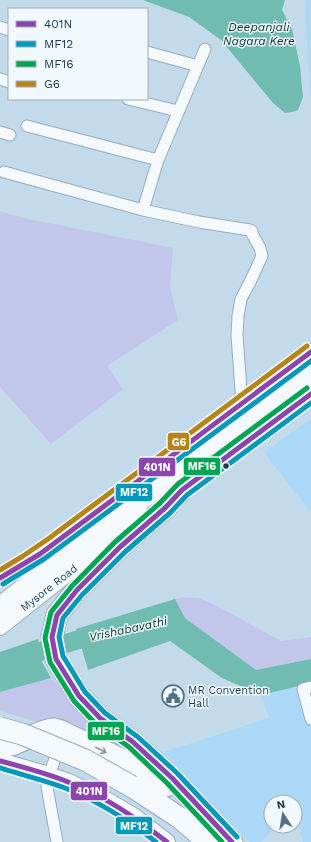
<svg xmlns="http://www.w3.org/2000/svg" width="311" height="842" font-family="'Work Sans',sans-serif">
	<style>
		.built { fill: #abd8f6 }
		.green { fill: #c3c6eb }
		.water { fill: #70bcb1 }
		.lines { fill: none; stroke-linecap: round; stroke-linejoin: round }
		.river { stroke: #70bcb1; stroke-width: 19 }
		.street-casing { stroke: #95adbd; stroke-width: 13 }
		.secondary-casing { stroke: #95adbd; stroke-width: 18 }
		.highway-casing { stroke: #95adbd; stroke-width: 23 }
		.street { stroke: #f6f9fc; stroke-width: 11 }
		.secondary { stroke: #f6f9fc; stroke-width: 16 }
		.highway { stroke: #f6f9fc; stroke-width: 21 }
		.highway-bridge-casing { stroke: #95adbd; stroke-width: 23; stroke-linecap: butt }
		.highway-bridge { stroke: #f6f9fc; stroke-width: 21 }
		.bus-1-casing { stroke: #f2f9fe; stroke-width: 8 }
		.bus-2-casing { stroke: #f2f9fe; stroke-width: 8 }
		.bus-3-casing { stroke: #f2f9fe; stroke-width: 8 }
		.bus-4-casing { stroke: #f2f9fe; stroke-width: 8 }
		.bus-1 { stroke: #8e44ad; stroke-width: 5 }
		.bus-2 { stroke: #0498ba; stroke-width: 5 }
		.bus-3 { stroke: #00a651; stroke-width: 5 }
		.bus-4 { stroke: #b58516; stroke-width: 5 }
		.oneway { stroke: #8899a4 }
		.bus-dot { fill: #1a394b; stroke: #f2f9fe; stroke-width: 1.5 }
		.labels { text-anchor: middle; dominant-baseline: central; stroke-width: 3; stroke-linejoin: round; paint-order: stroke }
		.street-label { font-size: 11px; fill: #1a394b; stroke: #f2f9fe }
		.poi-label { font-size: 11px; fill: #1a394b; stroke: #f2f9fe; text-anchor: start }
		.water-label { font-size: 12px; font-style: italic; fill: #023229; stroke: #f2f9fe }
		.line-badge { stroke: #f2f9fe; stroke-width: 1.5 }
		.badge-label { font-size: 11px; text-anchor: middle; font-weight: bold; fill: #fff }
	</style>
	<rect width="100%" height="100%" fill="#c3daea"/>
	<path class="built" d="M305 0H311V96H310Z
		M311 419V513L264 452Z
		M311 683V842H303L295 812V802H271V826H277L261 842H249L164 752 269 718 261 695Z"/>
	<path class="green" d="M0 211 23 218 173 248 170 286 178 320 107 366 123 389 51 444 0 387Z
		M185 597 199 598 215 605 281 641 311 637V659L256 670 185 618 175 599Z
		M51 678 121 751 69 731 0 711V692Z"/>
	<path class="water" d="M143 0H285L282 10 292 29 300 66 303 97 298 110 292 112 285 113 273 103 221 40 189 17Z
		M175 599 185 618 256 670 311 659V683L261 695 222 678 170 641 88 670 76 629Z
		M38 639 42 662 51 678 0 692V652Z"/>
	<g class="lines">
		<path class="river" d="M0 664 103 632"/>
		<g class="street-casing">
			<path id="street" d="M0 27 9 30
				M147 52 198 66
				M0 79 9 82
				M128 99 178 111
				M27 126 158 160
				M0 132 10 135
				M4 172 143 210 199 222 250 230 252 231
				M143 210 158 160 205 49
				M242 404 237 335 238 316 241 299 250 282 262 256 260 248 250 230
				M311 687 303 689 311 719
				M57 842 47 787 49 775 60 745"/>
		</g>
		<g class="secondary-casing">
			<path id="secondary" d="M172 496 311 394
				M0 578C37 559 68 531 102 507 172 456 241 404 311 352
				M0 627 120 532 143 516
				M0 761 49 775 69 782 108 801 135 817 167 842"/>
		</g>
		<g class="highway-casing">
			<path id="highway" d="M182 490 165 508 120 547 77 590 57 615 52 637 56 659 79 696 100 718 133 742 172 778 232 842
				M0 608 96 532 177 473 311 372
				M0 747C19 746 33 732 52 729 58 728 66 734 71 736 104 750 137 766 166 786
				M131 786 180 818 208 842"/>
		</g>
		<use href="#street" class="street"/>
		<use href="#secondary" class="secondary"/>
		<use href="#highway" class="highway"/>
		<g class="highway-bridge-casing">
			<path id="highway-bridge" d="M0 728 22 734 85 760 131 786"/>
		</g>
		<use href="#highway-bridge" class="highway-bridge"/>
		<g class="bus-1-casing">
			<path id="bus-1" d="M0 578 40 554 311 352
				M0 761C23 767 46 773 68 782 105 796 136 818 167 842
				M232 842 172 778 133 742 100 718 79 696 56 659 52 637 57 615 77 590 120 547 165 508 182 490 311 394"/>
		</g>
		<g class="bus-2-casing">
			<path id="bus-2" d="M3 584 44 559 311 361
				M0 768C22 775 44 780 65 788 98 801 128 820 156 842
				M237 837 177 773 138 737 105 713 85 692 63 656 59 637 63 618 82 595 125 552 170 513 187 495 311 403"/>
		</g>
		<g class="bus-3-casing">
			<path id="bus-3" d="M222 842 167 783 129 747 95 723 74 701 50 662 45 638 51 612 72 586 115 542 160 503 178 484 307 388"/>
		</g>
		<g class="bus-4-casing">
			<path id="bus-4" d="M0 570 23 556 48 539 307 346"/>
		</g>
		<use href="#bus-1" class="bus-1"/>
		<use href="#bus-2" class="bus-2"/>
		<use href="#bus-3" class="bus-3"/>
		<use href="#bus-4" class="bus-4"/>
	</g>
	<defs><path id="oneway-shaft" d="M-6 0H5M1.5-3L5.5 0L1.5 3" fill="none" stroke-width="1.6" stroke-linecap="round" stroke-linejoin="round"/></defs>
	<use class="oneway" href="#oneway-shaft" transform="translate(101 750) rotate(27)"/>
	<defs>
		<g id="civic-ring" transform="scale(1.15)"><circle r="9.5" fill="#f2f9fe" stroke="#557183" stroke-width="1.5"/><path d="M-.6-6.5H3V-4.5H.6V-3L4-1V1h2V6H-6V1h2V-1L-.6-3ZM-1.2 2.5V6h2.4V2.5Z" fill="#557183"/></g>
	</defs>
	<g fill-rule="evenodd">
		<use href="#civic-ring" x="173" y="696"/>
	</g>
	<circle class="bus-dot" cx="226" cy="466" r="3.5"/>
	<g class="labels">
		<g class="street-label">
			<text transform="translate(49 588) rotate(-38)">Mysore Road</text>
		</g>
		<g class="poi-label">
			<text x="188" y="690">MR Convention<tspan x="188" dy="13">Hall</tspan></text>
		</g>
		<g class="water-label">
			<text x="259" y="27">Deepanjali<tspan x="259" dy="14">Nagara Kere</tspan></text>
			<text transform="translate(128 629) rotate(-12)">Vrishabavathi</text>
		</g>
	</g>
	<g class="line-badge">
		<rect x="167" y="432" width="23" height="19" rx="4" fill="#b58516"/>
		<rect x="183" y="457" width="38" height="19" rx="4" fill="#00a651"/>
		<rect x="138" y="457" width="38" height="20" rx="4" fill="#8e44ad"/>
		<rect x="115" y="483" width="38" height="19" rx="4" fill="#0498ba"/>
		<rect x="87" y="721" width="38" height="20" rx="4" fill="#00a651"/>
		<rect x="70" y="781" width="38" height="20" rx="4" fill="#8e44ad"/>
		<rect x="115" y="816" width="38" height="19" rx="4" fill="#0498ba"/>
	</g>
	<g class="badge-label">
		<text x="179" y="446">G6</text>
		<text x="202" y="470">MF16</text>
		<text x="157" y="471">401N</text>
		<text x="134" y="496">MF12</text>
		<text x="106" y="735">MF16</text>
		<text x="89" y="795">401N</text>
		<text x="134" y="830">MF12</text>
	</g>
	<rect x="8" y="8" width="140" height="92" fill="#f2f9fe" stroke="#9cacb6"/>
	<rect x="16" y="21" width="20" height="6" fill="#8e44ad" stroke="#9cacb6"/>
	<text x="44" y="28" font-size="12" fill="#1a394b">401N</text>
	<rect x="16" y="41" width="20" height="6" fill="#0498ba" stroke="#9cacb6"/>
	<text x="44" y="48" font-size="12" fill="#1a394b">MF12</text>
	<rect x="16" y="61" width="20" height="6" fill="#00a651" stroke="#9cacb6"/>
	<text x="44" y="68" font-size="12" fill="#1a394b">MF16</text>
	<rect x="16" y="81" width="20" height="6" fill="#b58516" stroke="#9cacb6"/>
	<text x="44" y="88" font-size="12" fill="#1a394b">G6</text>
	<g transform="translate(283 814) rotate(348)"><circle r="19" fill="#f2f9fe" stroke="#9cacb6"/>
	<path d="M0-3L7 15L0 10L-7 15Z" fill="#557183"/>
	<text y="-6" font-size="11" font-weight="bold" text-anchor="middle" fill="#1a394b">N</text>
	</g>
</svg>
